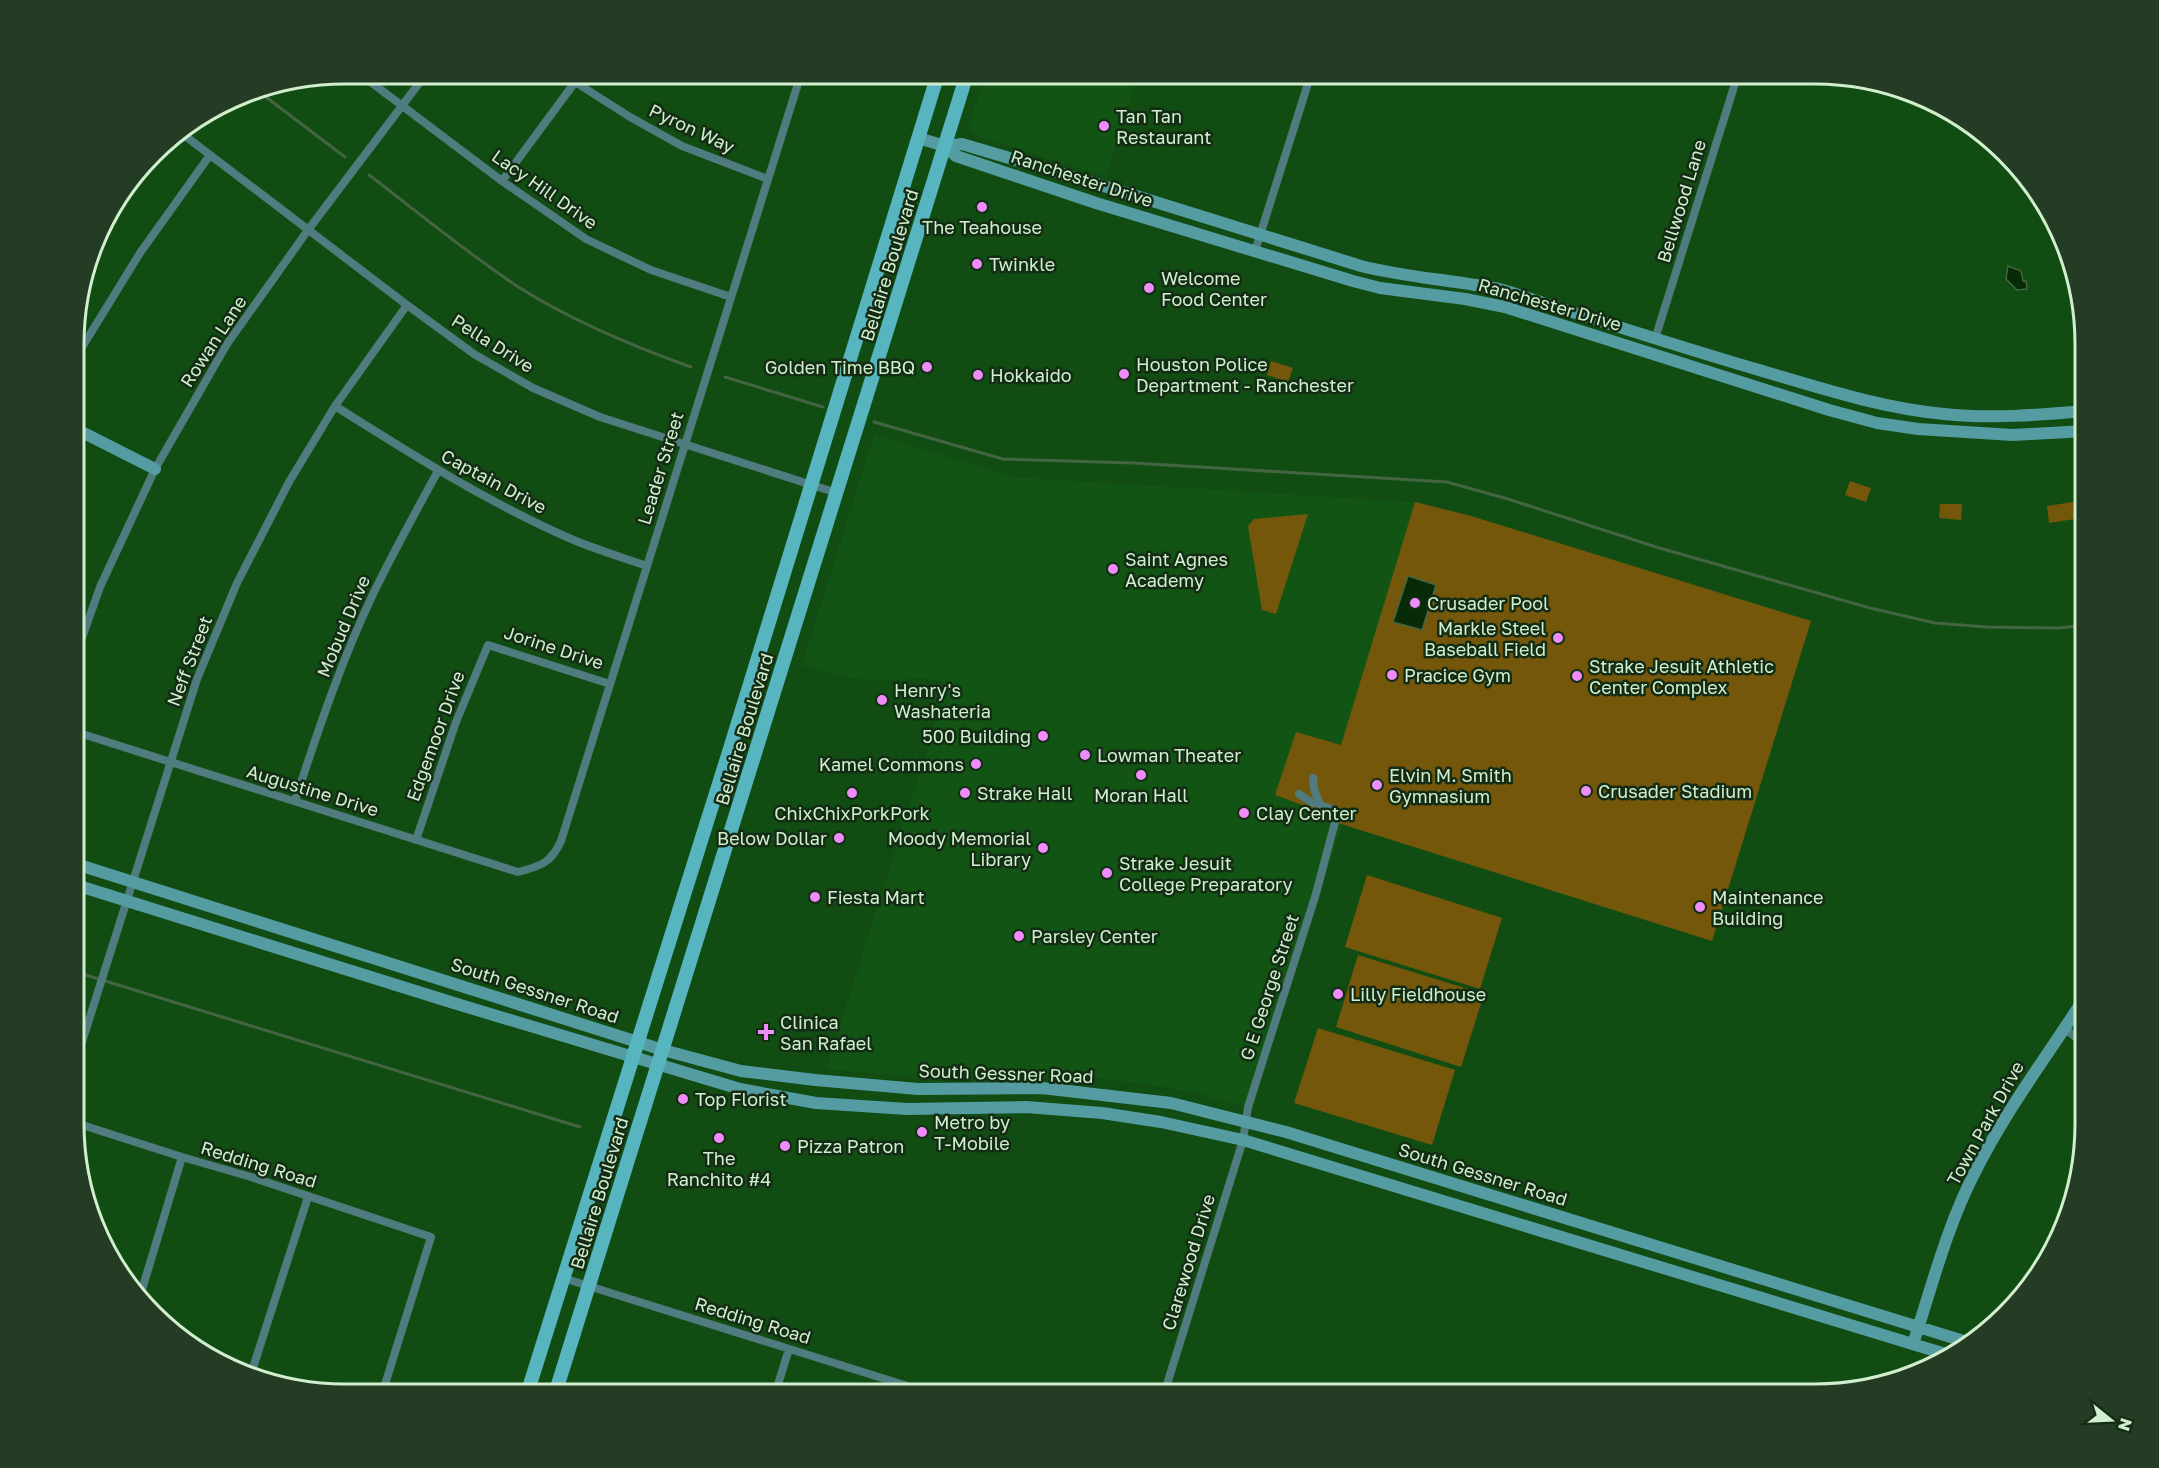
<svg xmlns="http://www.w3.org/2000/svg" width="2159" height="1468" font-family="'Golos Text',sans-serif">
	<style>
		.built { fill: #115414 }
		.green { fill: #75570c }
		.water { fill: #072a07; stroke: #446543; stroke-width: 1.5 }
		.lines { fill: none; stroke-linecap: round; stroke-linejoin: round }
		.stream { stroke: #446543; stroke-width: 3 }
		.street { stroke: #507b7f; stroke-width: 8 }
		.secondary { stroke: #559ca2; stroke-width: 12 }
		.primary { stroke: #56b5be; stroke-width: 14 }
		.poi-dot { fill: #ee8cf9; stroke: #142c14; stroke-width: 2 }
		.labels { text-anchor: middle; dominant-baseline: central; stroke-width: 5; stroke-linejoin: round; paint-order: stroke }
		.poi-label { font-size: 18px; fill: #d1efcf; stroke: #142c14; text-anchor: start }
		.street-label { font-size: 18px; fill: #d1efcf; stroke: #142c14 }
		.rim { fill: none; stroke: #d1efcf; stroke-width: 3 }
	</style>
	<rect width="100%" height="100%" fill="#114c13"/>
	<path class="built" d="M986 74H1138L1106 177 974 135 967 129Z
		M874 434 1013 477 1415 502 1341 746 1296 732 1276 795 1314 808 1321 812 1323 818 1343 824 1294 965 1253 1110 1197 1093 1146 1084 1079 1076 895 1075 826 1069 948 684 923 678 876 681 845 677 802 665Z"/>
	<path class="green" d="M1271 361 1293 368 1288 382 1267 375Z
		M1850 481 1871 488 1866 502 1845 495Z
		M1415 502 1471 516 1811 621 1712 941 1322 818 1321 812 1275 795 1296 732 1341 745Z
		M2073 502 2075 519 2049 523 2047 506Z
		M1940 504H1962L1961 520 1939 518Z
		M1308 514 1276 614 1262 610 1248 526 1254 519Z
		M1367 875 1502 918 1480 989 1345 947Z
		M1358 955 1484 994 1461 1067 1336 1027Z
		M1318 1028 1455 1070 1432 1145 1294 1103Z"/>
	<path class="water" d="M2008 266 2021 271 2023 281H2026L2027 289 2017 290 2006 279Z
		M1408 576 1436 585 1422 630 1393 622Z"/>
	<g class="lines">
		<path class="stream" d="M258 91 345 157
			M369 175C419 213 468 254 520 288 574 322 632 346 691 367
			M725 377 823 407
			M874 422 1003 459 1134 463 1447 482 1508 499 1656 547 1870 608 1935 623 1987 627 2059 628 2085 625
			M76 972 580 1127"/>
		<path class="street" d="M360 74 502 181 586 239 651 270 731 297
			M575 82 630 117 682 146 768 179
			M180 132 407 305 474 354 533 388 600 417 837 493
			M502 181 581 74
			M1255 251 1311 74
			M1655 339 1738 74
			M76 357 140 253 210 155
			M335 406C411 454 487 502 569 538 594 549 621 557 647 566
			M76 655 100 587 155 469 227 344 308 230 426 74
			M76 732 518 872C541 866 551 863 561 841L801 74
			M1313 778 1314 789 1320 805
			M295 801C318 730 342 659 374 592 394 551 416 511 438 471
			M416 840 456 722 488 645 610 684
			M2065 1029 2085 1044
			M76 1061 197 679 237 583 289 482 335 406 407 305
			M76 1123 182 1157 251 1177 431 1237 382 1394
			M563 1278 933 1394
			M141 1293 182 1157
			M250 1377 308 1197
			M775 1394 789 1349
			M1164 1394 1243 1140 1248 1107 1315 897 1338 811 1311 802 1299 794"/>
		<path class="secondary" d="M918 138 945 146 956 156 1096 203 1353 281 1380 288 1465 299 1505 307 1829 410 1877 423 1918 429 2013 435 2085 431
			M945 146 962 144 1117 190 1361 266C1408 278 1456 280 1503 290 1588 317 1673 345 1759 370 1820 388 1881 408 1944 414 1991 419 2038 415 2085 411
			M2077 299 2085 354
			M76 429 155 469
			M76 864 663 1050 741 1071 815 1080 918 1089 1042 1088 1171 1103 1286 1132 1967 1342
			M76 885 457 1004 740 1089 816 1103 907 1109 1026 1107 1102 1113 1161 1122 1243 1140 1952 1356
			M1913 1344C1932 1286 1947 1226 1975 1172 2006 1110 2048 1055 2085 997"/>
		<path class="primary" d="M527 1394 728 755 938 74
			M555 1394 967 74"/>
	</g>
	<g class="poi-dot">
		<circle cx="1104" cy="126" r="6"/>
		<circle cx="982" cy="207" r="6"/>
		<circle cx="977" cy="264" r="6"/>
		<circle cx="1149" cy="288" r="6"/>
		<circle cx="927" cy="367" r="6"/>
		<circle cx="1124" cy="374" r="6"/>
		<circle cx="978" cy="375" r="6"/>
		<circle cx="1113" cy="569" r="6"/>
		<circle cx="1415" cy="603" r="6"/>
		<circle cx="1558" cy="638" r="6"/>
		<circle cx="1392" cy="675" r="6"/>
		<circle cx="1577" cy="676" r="6"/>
		<circle cx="882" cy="700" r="6"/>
		<circle cx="1043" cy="736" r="6"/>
		<circle cx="1085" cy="755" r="6"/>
		<circle cx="976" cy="764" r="6"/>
		<circle cx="1141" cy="775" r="6"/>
		<circle cx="1377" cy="785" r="6"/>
		<circle cx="1586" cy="791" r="6"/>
		<circle cx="852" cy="793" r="6"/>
		<circle cx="965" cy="793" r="6"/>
		<circle cx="1244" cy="813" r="6"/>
		<circle cx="839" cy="838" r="6"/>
		<circle cx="1043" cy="848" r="6"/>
		<circle cx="1107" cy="873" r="6"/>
		<circle cx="815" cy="897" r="6"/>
		<circle cx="1700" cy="907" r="6"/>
		<circle cx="1019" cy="936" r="6"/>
		<circle cx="1338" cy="994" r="6"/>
		<path d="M763 1023h6v6h6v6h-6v6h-6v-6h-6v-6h6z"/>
		<circle cx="683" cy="1099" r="6"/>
		<circle cx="922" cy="1132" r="6"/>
		<circle cx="719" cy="1138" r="6"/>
		<circle cx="785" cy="1146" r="6"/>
	</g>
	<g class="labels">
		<g class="poi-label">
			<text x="1116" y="116">Tan Tan<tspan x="1116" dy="21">Restaurant</tspan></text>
			<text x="982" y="227" text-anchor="middle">The Teahouse</text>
			<text x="989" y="264">Twinkle</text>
			<text x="1161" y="278">Welcome<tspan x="1161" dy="21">Food Center</tspan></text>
			<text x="1136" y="364">Houston Police<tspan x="1136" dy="21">Department - Ranchester</tspan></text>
			<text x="915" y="367" text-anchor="end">Golden Time BBQ</text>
			<text x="990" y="375">Hokkaido</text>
			<text x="1125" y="559">Saint Agnes<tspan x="1125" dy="21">Academy</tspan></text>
			<text x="1427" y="603">Crusader Pool</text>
			<text x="1546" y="628" text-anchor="end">Markle Steel<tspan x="1546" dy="21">Baseball Field</tspan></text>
			<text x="1589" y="666">Strake Jesuit Athletic<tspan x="1589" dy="21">Center Complex</tspan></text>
			<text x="1404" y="675">Pracice Gym</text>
			<text x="894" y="690">Henry's<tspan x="894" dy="21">Washateria</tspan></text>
			<text x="1031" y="736" text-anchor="end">500 Building</text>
			<text x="1097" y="755">Lowman Theater</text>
			<text x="964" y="764" text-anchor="end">Kamel Commons</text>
			<text x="1389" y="775">Elvin M. Smith<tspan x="1389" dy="21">Gymnasium</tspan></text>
			<text x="1598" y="791">Crusader Stadium</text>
			<text x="977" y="793">Strake Hall</text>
			<text x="1141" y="795" text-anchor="middle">Moran Hall</text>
			<text x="852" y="813" text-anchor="middle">ChixChixPorkPork</text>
			<text x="1256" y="813">Clay Center</text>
			<text x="827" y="838" text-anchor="end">Below Dollar</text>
			<text x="1031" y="838" text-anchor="end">Moody Memorial<tspan x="1031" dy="21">Library</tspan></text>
			<text x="1119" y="863">Strake Jesuit<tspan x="1119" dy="21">College Preparatory</tspan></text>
			<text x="827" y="897">Fiesta Mart</text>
			<text x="1712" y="897">Maintenance<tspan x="1712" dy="21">Building</tspan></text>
			<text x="1031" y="936">Parsley Center</text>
			<text x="1350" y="994">Lilly Fieldhouse</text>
			<text x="780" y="1022">Clinica<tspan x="780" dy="21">San Rafael</tspan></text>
			<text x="695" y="1099">Top Florist</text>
			<text x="934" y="1122">Metro by<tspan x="934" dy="21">T-Mobile</tspan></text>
			<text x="797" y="1146">Pizza Patron</text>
			<text x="719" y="1158" text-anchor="middle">The<tspan x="719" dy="21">Ranchito #4</tspan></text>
		</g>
		<g class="street-label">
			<text transform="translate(692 128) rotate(25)">Pyron Way</text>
			<text transform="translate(1082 178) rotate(18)">Ranchester Drive</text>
			<text transform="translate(545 189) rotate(35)">Lacy Hill Drive</text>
			<text transform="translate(1681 201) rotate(-73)">Bellwood Lane</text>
			<text transform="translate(889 265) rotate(-73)">Bellaire Boulevard</text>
			<text transform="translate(1550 304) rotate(16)">Ranchester Drive</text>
			<text transform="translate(213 341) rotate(-57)">Rowan Lane</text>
			<text transform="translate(493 343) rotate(32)">Pella Drive</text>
			<text transform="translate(660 468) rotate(-73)">Leader Street</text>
			<text transform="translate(494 481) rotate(28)">Captain Drive</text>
			<text transform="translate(343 626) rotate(-67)">Mobud Drive</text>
			<text transform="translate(554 647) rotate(18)">Jorine Drive</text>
			<text transform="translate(189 661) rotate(-69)">Neff Street</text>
			<text transform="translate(744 729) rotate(-73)">Bellaire Boulevard</text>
			<text transform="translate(435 736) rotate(-70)">Edgemoor Drive</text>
			<text transform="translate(313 790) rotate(17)">Augustine Drive</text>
			<text transform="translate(1269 987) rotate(-72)">G E George Street</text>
			<text transform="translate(535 990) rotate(18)">South Gessner Road</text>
			<text transform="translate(1006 1073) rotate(2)">South Gessner Road</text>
			<text transform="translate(1985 1123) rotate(-61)">Town Park Drive</text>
			<text transform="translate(259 1164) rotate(17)">Redding Road</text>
			<text transform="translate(1483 1174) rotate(17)">South Gessner Road</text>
			<text transform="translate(599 1193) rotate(-73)">Bellaire Boulevard</text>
			<text transform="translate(1188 1262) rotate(-73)">Clarewood Drive</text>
			<text transform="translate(753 1320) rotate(17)">Redding Road</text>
		</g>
	</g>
	<path d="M0 0H2159V1468H0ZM344 84H1815A260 260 0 0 1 2075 344V1124A260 260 0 0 1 1815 1384H344A260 260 0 0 1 84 1124V344A260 260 0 0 1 344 84Z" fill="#233c23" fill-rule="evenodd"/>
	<path class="rim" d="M344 84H1815A260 260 0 0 1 2075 344V1124A260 260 0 0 1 1815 1384H344A260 260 0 0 1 84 1124V344A260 260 0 0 1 344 84Z"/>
	<g transform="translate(2111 1420) rotate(108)" stroke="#142c14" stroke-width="4.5" paint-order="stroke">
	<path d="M0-4.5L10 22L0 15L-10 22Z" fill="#d1efcf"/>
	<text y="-9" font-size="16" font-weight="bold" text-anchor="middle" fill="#d1efcf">N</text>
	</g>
</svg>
